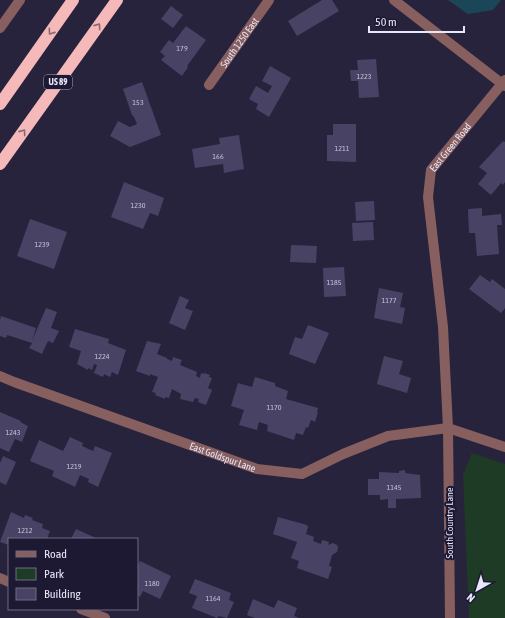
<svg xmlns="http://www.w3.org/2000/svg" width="505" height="618" font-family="'Asap Condensed',sans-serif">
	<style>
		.green { fill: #1e3c25 }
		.water { fill: #1b4657 }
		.building { fill: #484364 }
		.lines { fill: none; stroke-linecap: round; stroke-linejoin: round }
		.minor { stroke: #875f5f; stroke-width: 10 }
		.highway { stroke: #f4b9b8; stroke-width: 12 }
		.oneway { stroke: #896976 }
		.labels { text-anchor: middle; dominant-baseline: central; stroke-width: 4; stroke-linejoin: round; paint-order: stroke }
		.number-label { font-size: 8px; fill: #c0bdd4 }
		.shield { fill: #1e1933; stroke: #aba8be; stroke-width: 1 }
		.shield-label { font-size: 9px; font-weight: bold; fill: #e8e6f9 }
		.street-label { font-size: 10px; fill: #e8e6f9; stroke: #1e1933 }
	</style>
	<rect width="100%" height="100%" fill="#27233d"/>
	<path class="green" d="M472 453 505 464V618H469L463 475Z"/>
	<path class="water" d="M448 0H501L493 10 468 14Z"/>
	<path class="building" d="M322 0H332L339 11 297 36 288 21Z
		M171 6 183 15 173 28 161 19Z
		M186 26 206 40 187 66 188 67 182 76 161 60 165 56 160 52 169 40 173 43Z
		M376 59 379 97 359 98 358 81H351L350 70H358L357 60Z
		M270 66 291 78 269 117 256 109 258 104 249 99 256 86 268 93 272 86 262 81Z
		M142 82 161 135 130 147 110 136 118 121 130 127 137 124 134 117 132 115 123 89Z
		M333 124H356V162L327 161V135H333Z
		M239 135 244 169 224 173 223 164 195 168 192 149 220 144 219 138Z
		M503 141 505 142V182L503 185 501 183 491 195 478 184 487 173 479 167Z
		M124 182 164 198 158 216 150 213 143 229 111 217Z
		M374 201 375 220 356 221 355 202Z
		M482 208V216L501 214 502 225H497L499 254 477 256 475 233H469L468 209Z
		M30 219 67 232 54 269 17 256Z
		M373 222 374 240 353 241 352 223Z
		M291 245 317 246 316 263 290 262Z
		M344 267 346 296 324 297 323 268Z
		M480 275 490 282 492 279 505 289V308L501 313 469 289Z
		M379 288 403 293 400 307 405 308 402 324 374 318Z
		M180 296 189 300 185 308 193 311 185 330 169 323Z
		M46 308 57 312 51 328 59 331 53 343 48 341 42 354 29 348 32 343 7 335 6 338 0 336V320L1 316 36 328 32 341Z
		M308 325 329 333 315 364 289 354 295 337 302 339Z
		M75 329 109 339 108 343 126 350 118 375 112 372 110 377 104 374 103 377 94 373 97 365 94 364 92 370 88 368V370L77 364 81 351 69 347Z
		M147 341 161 344 157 354 167 358V359L172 361 173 357 182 360 180 365 197 372 196 376 200 378 201 373 203 374 204 373 210 375 209 377 212 378 208 388 212 390 206 405 198 402 199 399 195 398 193 402 180 399 181 394 172 389 169 398 165 397V399L155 395 156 393 152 392 158 377 150 374V376L136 371Z
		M384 356 403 361 399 374 411 378 407 393 377 384Z
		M255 377 275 383V386L288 391 286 399 318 408 317 412H318L315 422 311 420 308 428 306 427 303 435 296 433 294 440 267 431 268 425 259 422 257 430 239 425 244 410 231 406 238 383 252 387Z
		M0 412 21 421 20 422 28 426 22 442 15 439 9 452 0 448Z
		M70 437 83 443 82 446 93 451 95 446 112 453 98 487 88 482 89 479 80 475 75 487 52 476 54 471 30 461 39 440 63 451Z
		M3 456 16 462 6 485 0 482V463Z
		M405 470V473L420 475 421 498 396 499V508H388V499L380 500V495H368V479H379V472L399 473V471Z
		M11 512 24 518 25 515 33 518 32 520 43 524 42 528 50 531 47 539H9V545L0 542Z
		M278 517 307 525 308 527 306 534 314 537 313 541 321 544 322 540 329 542 328 545 333 543 337 545 338 548 337 552 332 555 329 566 332 567 328 579 297 568 299 561 291 558 297 542 273 534Z
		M76 529 98 539H71Z
		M140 561 171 576 160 599 143 591 140 597 137 595V567Z
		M195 579 231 593 229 600 234 602 227 618 219 616 217 618 192 608 197 596 189 593Z
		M253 599 274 608 278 600 297 608 294 616 299 618H255L247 615Z"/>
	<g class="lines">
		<g class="minor">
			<path d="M394 0 505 86"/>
			<path d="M0 28 20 0"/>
			<path id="s1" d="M209 85 269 0"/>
			<path id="s2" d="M0 376 14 382 257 469 302 474 343 454 388 436 448 428 505 447"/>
			<path d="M0 578 9 582"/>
			<path d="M81 609 105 618"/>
			<path id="s3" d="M450 618 448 428 443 327 428 197 431 170 505 80"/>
		</g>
		<path class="highway" d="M0 104 73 0
			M0 164 117 0"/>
	</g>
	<defs><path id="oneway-chevron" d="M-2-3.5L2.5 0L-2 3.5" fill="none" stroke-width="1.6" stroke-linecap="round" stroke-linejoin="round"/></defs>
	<g class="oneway">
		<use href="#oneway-chevron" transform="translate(98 26) rotate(-55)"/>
		<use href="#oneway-chevron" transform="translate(51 32) rotate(125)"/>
		<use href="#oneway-chevron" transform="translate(23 132) rotate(-55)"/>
	</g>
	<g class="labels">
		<g class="number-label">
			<text x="182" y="48">179</text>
			<text x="364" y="76">1223</text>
			<text x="138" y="102">153</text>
			<text x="342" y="148">1211</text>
			<text x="218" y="156">166</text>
			<text x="138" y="205">1230</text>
			<text x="42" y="244">1239</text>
			<text x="334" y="282">1185</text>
			<text x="389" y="300">1177</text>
			<text x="102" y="356">1224</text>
			<text x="274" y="407">1170</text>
			<text x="13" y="432">1243</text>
			<text x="74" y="466">1219</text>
			<text x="394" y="487">1145</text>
			<text x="25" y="530">1212</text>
			<text x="152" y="583">1180</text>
			<text x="213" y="598">1164</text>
		</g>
		<rect class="shield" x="44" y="75" width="28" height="14" rx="3"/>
		<g class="shield-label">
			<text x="58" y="82">US 89</text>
		</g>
		<g class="street-label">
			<text stroke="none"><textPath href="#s1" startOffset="52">South 1250 East</textPath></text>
			<text stroke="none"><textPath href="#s3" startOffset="479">East Green Road</textPath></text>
			<text stroke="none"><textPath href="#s2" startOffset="237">East Goldspur Lane</textPath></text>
			<text transform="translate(449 523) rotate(-90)">South Country Lane</text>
		</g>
	</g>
	<rect x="8" y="538" width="130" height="72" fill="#1e1933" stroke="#6f6b82"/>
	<rect x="16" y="551" width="20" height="6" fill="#875f5f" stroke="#6f6b82"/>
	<text x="44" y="558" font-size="12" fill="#e8e6f9">Road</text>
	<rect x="16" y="568" width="20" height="12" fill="#1e3c25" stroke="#6f6b82"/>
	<text x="44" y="578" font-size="12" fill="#e8e6f9">Park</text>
	<rect x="16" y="588" width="20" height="12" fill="#484364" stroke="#6f6b82"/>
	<text x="44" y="598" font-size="12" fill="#e8e6f9">Building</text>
	<g transform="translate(477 590) rotate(219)" stroke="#1e1933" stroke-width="3" paint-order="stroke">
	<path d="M0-3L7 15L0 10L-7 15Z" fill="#e8e6f9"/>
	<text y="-6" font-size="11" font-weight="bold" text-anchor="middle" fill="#e8e6f9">N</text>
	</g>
	<path d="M369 26v6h95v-6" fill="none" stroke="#e8e6f9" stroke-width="2"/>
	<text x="375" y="26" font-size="12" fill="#e8e6f9" stroke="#1e1933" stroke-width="3" paint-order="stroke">50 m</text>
</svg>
